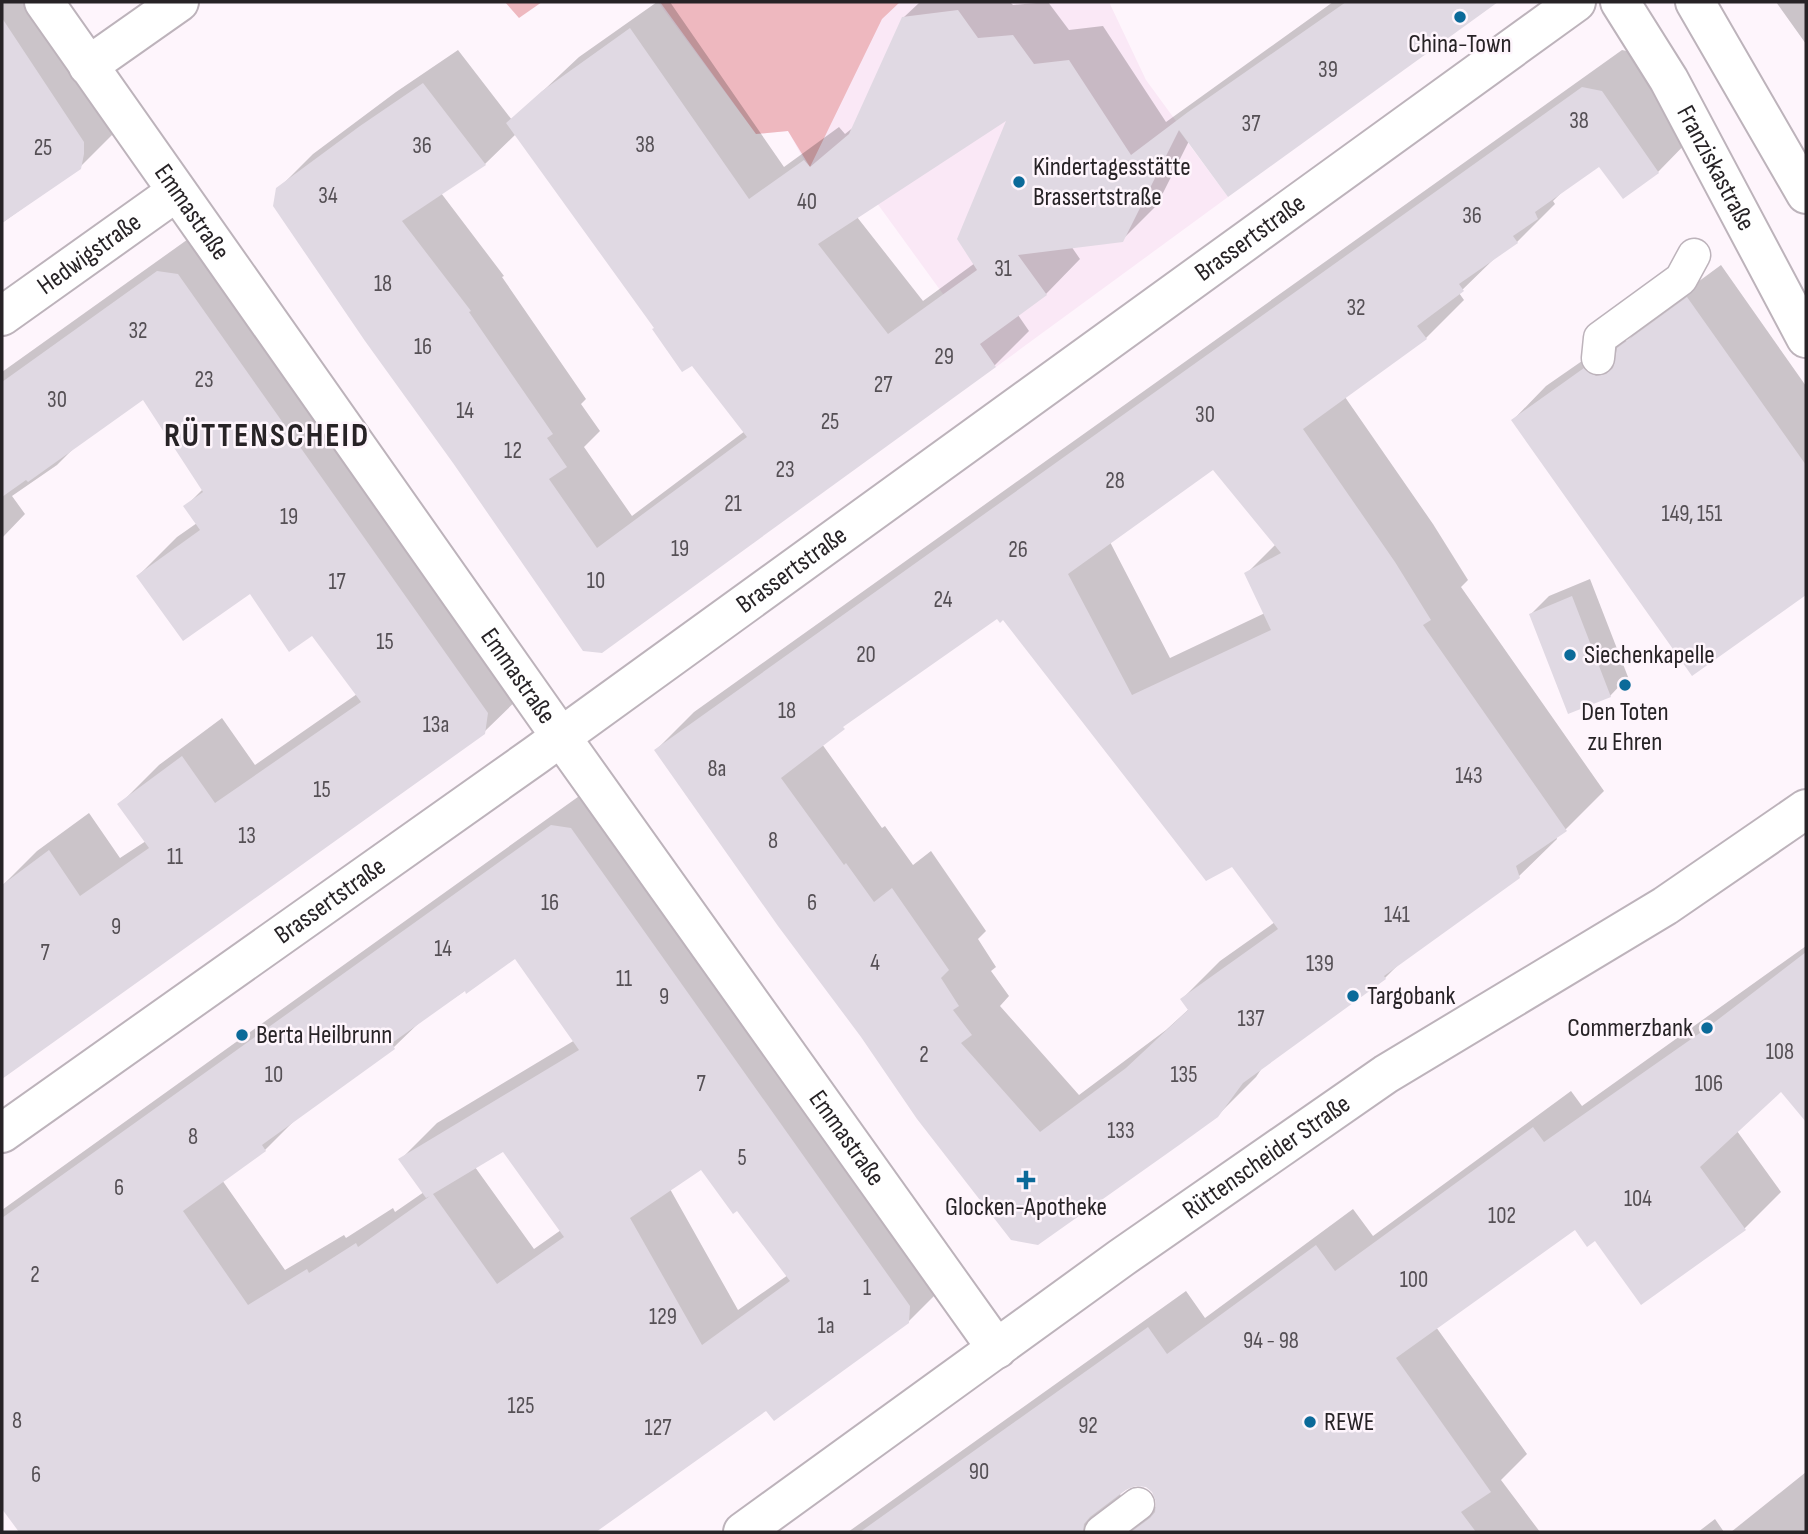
<svg xmlns="http://www.w3.org/2000/svg" width="1808" height="1534" font-family="'Sofia Sans Condensed',sans-serif">
	<style>
		.built { fill: #fae8f6 }
		.green { fill: #eeb8bf }
		.shadow { fill: #0003; fill-rule: evenodd }
		.building { fill: #e0d9e3; fill-rule: evenodd }
		.lines { fill: none; stroke-linecap: round; stroke-linejoin: round }
		.service-casing { stroke: #bdb3bb; stroke-width: 35 }
		.minor-casing { stroke: #bdb3bb; stroke-width: 42 }
		.tertiary-casing { stroke: #bdb3bb; stroke-width: 42 }
		.secondary-casing { stroke: #bdb3bb; stroke-width: 42 }
		.service { stroke: #fff; stroke-width: 32 }
		.minor { stroke: #fff; stroke-width: 38 }
		.tertiary { stroke: #fff; stroke-width: 38 }
		.secondary { stroke: #fff; stroke-width: 38 }
		.poi-dot { fill: #0b6a99; stroke: #fef5fc; stroke-width: 2.5 }
		.labels { text-anchor: middle; dominant-baseline: central; stroke-width: 5; stroke-linejoin: round; paint-order: stroke }
		.number-label { font-size: 23px; fill: #555055 }
		.poi-label { font-size: 26px; fill: #272326; stroke: #fef5fc; text-anchor: start }
		.street-label { font-size: 26px; fill: #272326; stroke: #fef5fc }
		.district-label { font-size: 33px; font-weight: bold; letter-spacing: 2px; fill: #272326; stroke: #fef5fc }
	</style>
	<rect width="100%" height="100%" fill="#fef5fc"/>
	<path class="built" d="M658 2H1109L1146 80 1176 121 1174 124 1228 197 996 367 874 199 845 216 804 160 788 131 756 134Z"/>
	<path class="green" d="M505 2H542L519 18Z
		M660 2H900L882 19 810 167 788 131 756 134Z"/>
	<path class="shadow" d="M2 2H57L122 125 80 167 2 223Z
		M657 2H670L784 167 839 127 845 134 855 126 903 18 920 2H1010L1013 5 1048 2 1069 30 1103 26 1166 122 1333 2H1497L1228 195 1189 141 1157 205 1122 240 1071 246 1080 259 1046 294 1018 315 1029 331 995 365 601 651 278 189 313 154 396 92 458 50 512 120 579 57ZM1010 116 975 263 923 301 857 217ZM516 134 656 328 692 364 745 431 632 516 584 447 600 431 581 404 586 399 502 277 504 276 441 193 485 164Z
		M1776 2H1806V44Z
		M1622 50 1640 54 1696 133 1658 172 1623 196 1599 165 1565 189 1553 201 1555 204 1517 242 1497 256 1459 293 1464 300 1426 338 1345 397 1433 524 1468 580 1461 587 1604 791 1566 829 1556 836 1557 839 1518 877 1405 958 1385 978 1264 1065 1256 1077 1217 1116 1038 1243 863 1036 656 750 694 712ZM1214 468 1276 544 1246 574 1265 613 1170 658 1110 542ZM998 617 1004 618 1233 864 1275 922 1220 961 1182 999 1189 1009 1166 1030 1079 1095 1000 1006 1009 996 991 971 996 967 978 939 986 931 931 851 913 865 885 826 882 828 822 744 855 716Z
		M198 232 524 693 484 732 2 1077V946L26 930 2 896V886L37 851 89 813 120 858 146 841 120 804 159 765 222 718 255 765 357 694 312 633 250 592 138 576 177 537 197 523 186 506 203 489 144 398 79 443 57 465 12 496 25 514 2 538V372Z
		M1721 265 1806 386V593L1692 674 1513 420 1546 386 1618 336 1627 341 1653 315Z
		M1590 579 1628 677 1610 696 1531 614 1549 596Z
		M589 789 944 1286 908 1322 767 1408 594 1532H22L2 1505V1210ZM515 957 575 1040 437 1123 401 1159 424 1192 395 1212 393 1208 346 1238 344 1235 285 1270 222 1180 265 1150 296 1119 394 1047 423 1019ZM503 1150 561 1230 534 1249 475 1167ZM701 1168 738 1208 788 1275 738 1310 670 1189Z
		M1806 946V1093L1793 1103 1781 1090 1737 1131 1781 1192 1744 1229 1596 1239 1576 1228 1436 1327 1527 1454 1501 1480 1540 1532H1044L1040 1525 1030 1532H848L1186 1291 1205 1318 1353 1209 1373 1236 1571 1091 1582 1106ZM1136 1484 1147 1486 1154 1492 1158 1505 1151 1510 1123 1506 1120 1493Z
		M1806 1472V1532H1731Z
		M1715 1519 1724 1532H1698Z"/>
	<path class="building" d="M1346 2H1498L1228 197 1179 130 1123 242 1018 255 1047 295 980 344 996 367 602 653 583 651 453 463 365 341 273 206 276 188 360 126 423 83 486 165 402 221 471 311 469 312 553 434 547 438 567 467 549 479 597 548 747 437 692 366 682 372 652 329 654 328 506 123 542 91 630 28 749 199 804 160 810 167 849 134 902 17 958 10 978 38 1013 35 1034 64 1069 60 1131 155 1188 112ZM1006 121 957 239 977 270 888 334 818 244Z
		M2 18 84 142V154L81 169 2 223Z
		M1582 87 1602 91 1659 173 1623 199 1599 167 1535 212 1538 219 1513 236 1518 243 1459 284 1464 291 1417 326 1427 339 1303 429 1395 562 1431 620 1423 625 1567 831 1516 866 1520 878 1384 976 1386 979 1243 1083 1218 1117 1182 1143 1038 1245 1011 1240 917 1119 861 1037 778 926 654 750ZM1213 470 1281 553 1244 573 1271 630 1132 695 1068 574ZM997 619 1000 623 1003 620 1206 881 1232 867 1278 929 1180 999 1188 1010 1126 1068 1040 1132 961 1043 972 1035 953 1010 959 1006 941 978 949 970 892 888 874 902 846 863 844 865 781 778 845 729 843 727Z
		M157 271 178 274 488 713 485 734 2 1079V885L49 850 80 896 149 848 117 804 182 756 215 803 361 702 312 636 289 652 250 594 183 641 136 576 200 530 183 506 203 492 143 400 28 482 26 480 2 497V382Z
		M1687 297 1806 465V595L1692 676 1511 420 1584 368 1596 376 1606 374 1613 368 1617 348Z
		M1572 596 1611 697 1568 714 1529 614Z
		M551 825 571 828 910 1306 909 1323 774 1421 766 1411 596 1532H19L2 1509V1218ZM515 959 579 1050 398 1159 426 1198 430 1196 358 1247 356 1243 309 1273 307 1269 248 1305 183 1211 266 1151 262 1145 395 1049 392 1043 465 991 466 994ZM503 1152 564 1237 497 1284 433 1194ZM701 1170 733 1214 737 1211 790 1281 702 1345 630 1218Z
		M1806 952V1122L1781 1092 1700 1167 1746 1230 1641 1305 1595 1241 1587 1247 1575 1230 1396 1358 1491 1492 1461 1512 1476 1532H1131L1150 1518 1155 1512 1156 1502 1152 1492 1146 1487 1136 1486 1127 1489 1090 1517 1084 1524 1083 1532H860L1148 1327 1167 1354 1316 1245 1335 1271 1533 1127 1544 1142 1707 1028Z"/>
	<g class="lines">
		<g class="service-casing">
			<path id="service" d="M1598 358 1600 338 1681 279 1694 255
				M1101 1532 1138 1504"/>
		</g>
		<g class="minor-casing">
			<g id="minor">
				<path id="s1" d="M44 2 561 737 997 1349"/>
				<path d="M88 66 179 2"/>
				<path id="s2" d="M2 316 176 192"/>
				<path id="s3" d="M2 1133 536 755 1576 2"/>
			</g>
		</g>
		<g class="tertiary-casing">
			<g id="tertiary">
				<path id="s4" d="M743 1532 1121 1258 1386 1074 1665 906 1806 809"/>
			</g>
		</g>
		<g class="secondary-casing">
			<g id="secondary">
				<path id="s5" d="M1620 2 1669 80 1806 338"/>
				<path d="M1695 2 1806 194"/>
			</g>
		</g>
		<use href="#service" class="service"/>
		<use href="#minor" class="minor"/>
		<use href="#tertiary" class="tertiary"/>
		<use href="#secondary" class="secondary"/>
	</g>
	<g class="poi-dot">
		<circle cx="1460" cy="17" r="7"/>
		<circle cx="1019" cy="182" r="7"/>
		<circle cx="1570" cy="655" r="7"/>
		<circle cx="1625" cy="685" r="7"/>
		<circle cx="1353" cy="996" r="7"/>
		<circle cx="1707" cy="1028" r="7"/>
		<circle cx="242" cy="1035" r="7"/>
		<path d="M1022.5 1169.5h7v7h7v7h-7v7h-7v-7h-7v-7h7z"/>
		<circle cx="1310" cy="1422" r="7"/>
	</g>
	<g class="labels">
		<g class="number-label">
			<text x="1328" y="70">39</text>
			<text x="1579" y="121">38</text>
			<text x="1251" y="124">37</text>
			<text x="645" y="145">38</text>
			<text x="422" y="146">36</text>
			<text x="43" y="148">25</text>
			<text x="328" y="196">34</text>
			<text x="807" y="202">40</text>
			<text x="1472" y="216">36</text>
			<text x="1003" y="269">31</text>
			<text x="383" y="284">18</text>
			<text x="1356" y="308">32</text>
			<text x="138" y="331">32</text>
			<text x="423" y="347">16</text>
			<text x="944" y="357">29</text>
			<text x="204" y="380">23</text>
			<text x="883" y="385">27</text>
			<text x="57" y="400">30</text>
			<text x="465" y="411">14</text>
			<text x="1205" y="415">30</text>
			<text x="830" y="422">25</text>
			<text x="513" y="451">12</text>
			<text x="785" y="470">23</text>
			<text x="1115" y="481">28</text>
			<text x="733" y="504">21</text>
			<text x="1692" y="514">149, 151</text>
			<text x="289" y="517">19</text>
			<text x="680" y="549">19</text>
			<text x="1018" y="550">26</text>
			<text x="596" y="581">10</text>
			<text x="337" y="582">17</text>
			<text x="943" y="600">24</text>
			<text x="385" y="642">15</text>
			<text x="866" y="655">20</text>
			<text x="787" y="711">18</text>
			<text x="436" y="725">13a</text>
			<text x="717" y="769">8a</text>
			<text x="1469" y="776">143</text>
			<text x="322" y="790">15</text>
			<text x="247" y="836">13</text>
			<text x="773" y="841">8</text>
			<text x="175" y="857">11</text>
			<text x="550" y="903">16</text>
			<text x="812" y="903">6</text>
			<text x="1397" y="915">141</text>
			<text x="116" y="927">9</text>
			<text x="443" y="949">14</text>
			<text x="45" y="953">7</text>
			<text x="875" y="963">4</text>
			<text x="1320" y="964">139</text>
			<text x="624" y="979">11</text>
			<text x="664" y="997">9</text>
			<text x="1251" y="1019">137</text>
			<text x="1780" y="1052">108</text>
			<text x="924" y="1055">2</text>
			<text x="274" y="1075">10</text>
			<text x="1184" y="1075">135</text>
			<text x="701" y="1084">7</text>
			<text x="1709" y="1084">106</text>
			<text x="1121" y="1131">133</text>
			<text x="193" y="1137">8</text>
			<text x="742" y="1158">5</text>
			<text x="119" y="1188">6</text>
			<text x="1638" y="1199">104</text>
			<text x="1502" y="1216">102</text>
			<text x="35" y="1275">2</text>
			<text x="1414" y="1280">100</text>
			<text x="867" y="1288">1</text>
			<text x="663" y="1317">129</text>
			<text x="826" y="1326">1a</text>
			<text x="1271" y="1341">94 - 98</text>
			<text x="521" y="1406">125</text>
			<text x="17" y="1421">8</text>
			<text x="1088" y="1426">92</text>
			<text x="658" y="1428">127</text>
			<text x="979" y="1472">90</text>
			<text x="36" y="1475">6</text>
		</g>
		<g class="poi-label">
			<text x="1460" y="44" text-anchor="middle">China-Town</text>
			<text x="1033" y="167">Kindertagesstätte<tspan x="1033" dy="30">Brassertstraße</tspan></text>
			<text x="1584" y="655">Siechenkapelle</text>
			<text x="1625" y="712" text-anchor="middle">Den Toten<tspan x="1625" dy="30">zu Ehren</tspan></text>
			<text x="1367" y="996">Targobank</text>
			<text x="1693" y="1028" text-anchor="end">Commerzbank</text>
			<text x="256" y="1035">Berta Heilbrunn</text>
			<text x="1026" y="1207" text-anchor="middle">Glocken-Apotheke</text>
			<text x="1324" y="1422">REWE</text>
		</g>
		<g class="street-label">
			<text stroke="none"><textPath href="#s5" startOffset="192">Franziskastraße</textPath></text>
			<text stroke="none"><textPath href="#s1" startOffset="257">Emmastraße</textPath></text>
			<text stroke="none"><textPath href="#s3" startOffset="1536">Brassertstraße</textPath></text>
			<text stroke="none"><textPath href="#s2" startOffset="107">Hedwigstraße</textPath></text>
			<text stroke="none"><textPath href="#s3" startOffset="970">Brassertstraße</textPath></text>
			<text stroke="none"><textPath href="#s1" startOffset="824">Emmastraße</textPath></text>
			<text stroke="none"><textPath href="#s3" startOffset="402">Brassertstraße</textPath></text>
			<text stroke="none"><textPath href="#s1" startOffset="1391">Emmastraße</textPath></text>
			<text stroke="none"><textPath href="#s4" startOffset="644">Rüttenscheider Straße</textPath></text>
		</g>
		<g class="district-label">
			<text x="267" y="436">RÜTTENSCHEID</text>
		</g>
	</g>
	<rect width="1808" height="1534" fill="none" stroke="#272326" stroke-width="7"/>
</svg>
